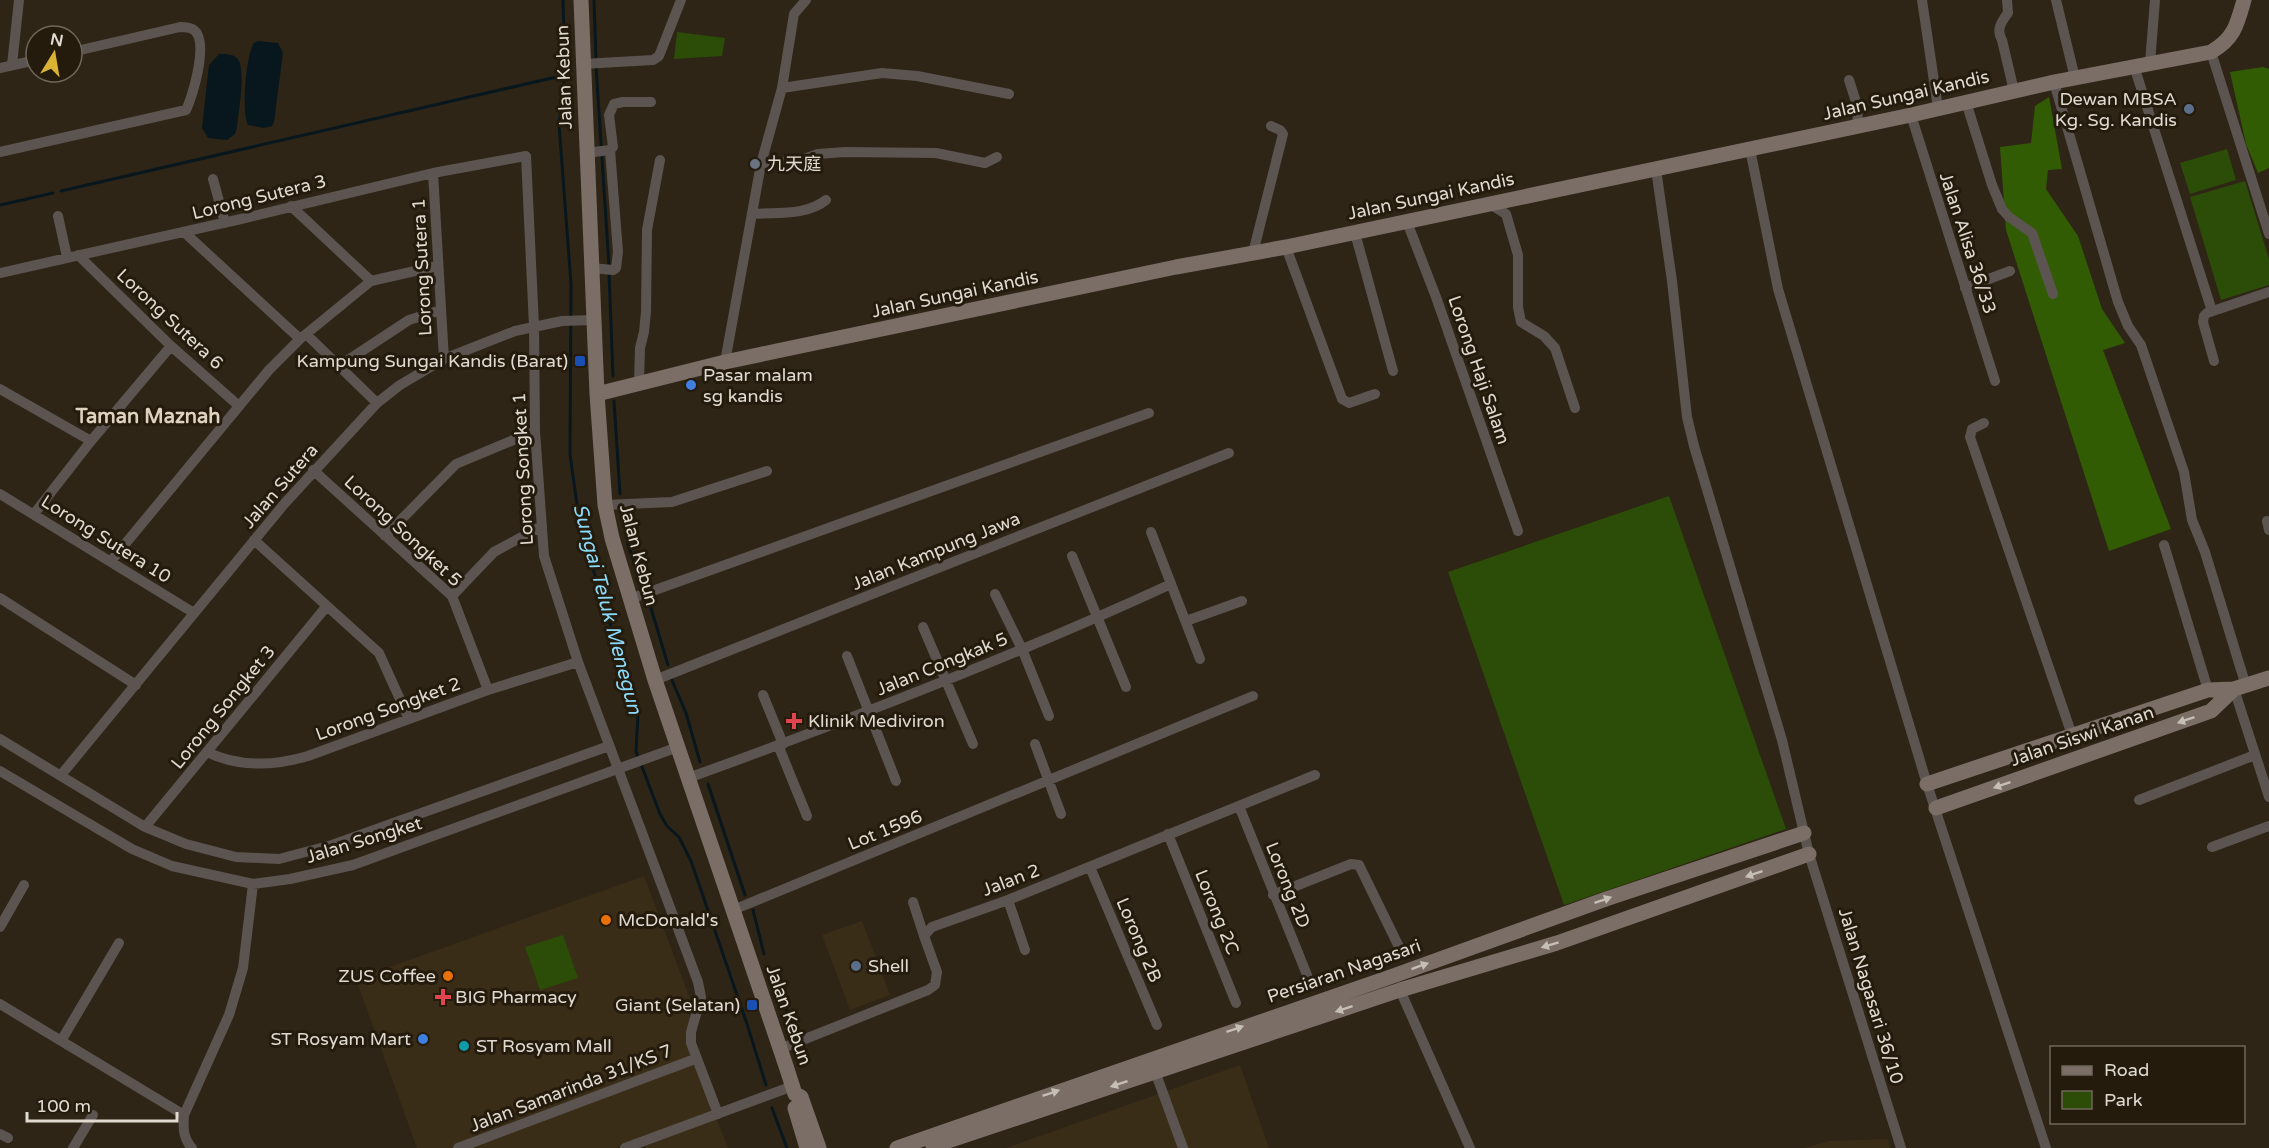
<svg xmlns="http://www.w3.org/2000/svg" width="2269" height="1148" font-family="'Varela Round','Noto Sans SC',sans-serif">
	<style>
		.built { fill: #392d18 }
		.green { fill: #2b4d07 }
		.forest { fill: #325c03 }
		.water { fill: #08171d }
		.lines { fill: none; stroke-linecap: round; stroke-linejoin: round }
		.stream { stroke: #08171d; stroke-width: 3 }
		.street { stroke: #5c5450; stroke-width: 10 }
		.secondary { stroke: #7a6e67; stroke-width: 15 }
		.oneway { fill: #c6bfb6 }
		.service-dot { fill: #5c6f8a; stroke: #241b0d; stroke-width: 2 }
		.worship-dot { fill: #6b7280; stroke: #241b0d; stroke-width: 2 }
		.transit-dot { fill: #1a4fb4; stroke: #241b0d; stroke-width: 2 }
		.shop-dot { fill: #3f7fe0; stroke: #241b0d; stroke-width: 2 }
		.health-dot { fill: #e0444e; stroke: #241b0d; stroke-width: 2 }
		.food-dot { fill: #e8710a; stroke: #241b0d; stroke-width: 2 }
		.culture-dot { fill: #0f9aa8; stroke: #241b0d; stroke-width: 2 }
		.labels { text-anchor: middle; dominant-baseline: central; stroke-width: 6; stroke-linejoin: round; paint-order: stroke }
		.street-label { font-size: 18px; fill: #e0dad1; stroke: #241b0d }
		.poi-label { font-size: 18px; fill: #e0dad1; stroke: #241b0d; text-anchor: start }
		.neighbourhood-label { font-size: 20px; font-weight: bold; fill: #ded2bf; stroke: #241b0d }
		.water-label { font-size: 20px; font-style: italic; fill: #8ad9f9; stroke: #241b0d }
	</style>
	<rect width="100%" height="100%" fill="#2e2516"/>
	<path class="built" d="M644 876 693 1007 686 1040 728 1148H646L642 1138 616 1148H417L356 979Z
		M862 921 890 995 850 1010 822 935Z
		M1240 1065 1269 1148H1006Z
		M1888 1139 1890 1148H1804L1829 1141Z"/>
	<path class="green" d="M677 32 725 38 722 56 674 59Z
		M2227 149 2236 180 2190 194 2180 163Z
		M2245 181 2269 259V285L2221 300 2190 197Z
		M1669 496 1786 829 1564 905 1448 572Z
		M563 935 578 978 540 990 525 947Z"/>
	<path class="forest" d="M2263 67 2269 69V168L2258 173 2246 144 2230 72Z
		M2049 97 2062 169 2048 170 2046 189 2078 236 2102 309 2125 343 2103 350 2171 529 2109 551 2006 230 2000 147 2031 143 2035 106Z"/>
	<path class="water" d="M258 41 278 43 283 53 274 122 272 126 264 128 248 125C241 113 246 54 254 43Z
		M219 54C225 54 233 54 237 58 247 69 238 113 237 128L235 134 227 140 208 138 202 128 209 65Z"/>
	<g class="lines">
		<path class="stream" d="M563 0 565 75 559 124 571 284 570 454 580 527 638 714 636 751 638 758
			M594 0 596 60
			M596 66 609 266
			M61 191 565 75
			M0 205 53 193
			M609 273 613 376
			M614 401 620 494
			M625 510 628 545 642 584
			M647 595 668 665
			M671 678 686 713 700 762
			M641 764 660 814 667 826 679 837 691 861 747 1024 766 1085
			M708 784 745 895
			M753 910 764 954
			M774 973 795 1036
			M772 1108 787 1148"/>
		<path class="street" d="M1922 0 1938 108
			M2007 0 2008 13C2001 22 1996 30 2002 40L2014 91
			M2056 0 2075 78
			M2211 52 2269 234
			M2150 63 2155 0
			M583 64 653 60 659 56 681 0
			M12 65 19 0
			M2134 66 2212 311
			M0 68 36 60
			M1849 80 1857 105 1858 126
			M2054 82 2118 302 2128 326 2141 345 2184 472 2192 520 2205 552 2246 686
			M782 88 882 73 917 76 1009 94
			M1966 102 1992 185 2002 209 2009 217 2032 233 2053 294
			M1911 115 1995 381
			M1750 149 1778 289 1927 784 2046 1148
			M0 152 186 110C193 96 209 41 194 30 190 27 184 27 180 27L72 52
			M586 153 610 150 613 147 609 115 614 104 623 102H651
			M761 164 801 160 818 154 845 152 936 153 985 163 997 157
			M1656 169 1672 281 1687 417 1694 446 1782 740 1809 854 1901 1148
			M433 173 444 359
			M213 179 225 223
			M1490 204 1506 214 1518 255V307L1521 322 1544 336 1555 348 1575 408
			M291 206 371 281
			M753 214C777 212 806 216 826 200
			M58 216 67 257
			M1407 222 1436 297 1518 531
			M184 232 300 339
			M1355 233 1393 371
			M1286 247 1342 399 1349 403 1375 394
			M1253 253 1283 134 1280 130 1271 126
			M78 255 171 346 239 406
			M591 268 613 270 616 268 618 252 610 150
			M0 273 241 219 433 173 526 156 534 326 535 431 544 556 578 662 698 982 701 997 691 1032V1043L718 1114
			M1965 288 2010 271
			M306 334 377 403
			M2214 361 2203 322 2204 316 2207 313 2269 292
			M725 362 761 164 782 88 794 14 806 0
			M339 366 409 320 441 310
			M639 383 640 348 644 332 646 312 647 230 660 160
			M0 389 91 441
			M1984 423 1972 429 1970 437 2072 735
			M313 470 452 596 488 690
			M0 494 194 613
			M605 505 672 502 767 471
			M34 514 91 441 171 346
			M2267 521 2269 530
			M1151 532 1200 659
			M385 536 456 464 535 431
			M254 540 379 653 409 719
			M2164 545 2208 690
			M1072 556 1126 687
			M111 561 269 370 300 339 371 281 437 266
			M995 594 1022 649 1049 716
			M452 596 494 552 542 526
			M0 598 136 685
			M630 599 1149 413
			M1186 621 1242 601
			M923 627 973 744
			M847 656 896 781
			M655 680 1229 453
			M2234 689 2269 797
			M763 695 783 744
			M0 739 145 827 186 844 236 857 279 859 332 845 609 746
			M1035 744 1061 814
			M778 745 807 816
			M207 752C240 768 274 766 308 756L488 690 578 662
			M0 771 132 849 172 866 253 884 290 879 353 865 678 747
			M61 775 285 503 377 403 400 385 444 359 515 331 562 321 593 320
			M688 778C852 719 1013 657 1171 584
			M2139 800 2255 755
			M1239 806 1307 975
			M145 827 326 607
			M1168 834 1236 1003
			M2212 847 2269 826
			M1090 867 1157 1025
			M1273 895 1351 864 1359 865 1402 953
			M1008 900 1025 950
			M913 902 924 936
			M733 910 1253 696
			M0 927 24 885
			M1400 990 1470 1148
			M0 1004 184 1115C183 1128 183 1138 192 1148
			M61 1041 119 943
			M780 1049 928 990 935 985 937 972 924 936 932 927 1008 900 1315 775
			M1153 1066 1183 1148
			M184 1115 229 1015 243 968 253 884
			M0 1134 8 1138
			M73 1148 93 1115
			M458 1148 695 1059
			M625 1148 793 1086"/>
		<path class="secondary" d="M581 0 597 394 605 505 612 538 655 680 786 1066 795 1094 801 1097 819 1148
			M597 394 725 362 1176 267 1286 247 1911 115 2054 82 2211 52C2234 39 2237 25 2244 0
			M1927 784 2208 690 2234 689 2269 678
			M1936 808 2211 711 2234 689
			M795 1108 807 1148
			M933 1146 1400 990 1557 943 1809 854
			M897 1148 1393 976 1606 899 1804 833"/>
	</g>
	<defs><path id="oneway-solid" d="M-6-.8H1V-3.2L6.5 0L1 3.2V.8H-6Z" transform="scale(1.5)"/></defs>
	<g class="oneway">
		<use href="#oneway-solid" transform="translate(2186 720) rotate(161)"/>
		<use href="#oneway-solid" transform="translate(2002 785) rotate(161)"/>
		<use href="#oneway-solid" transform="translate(1754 874) rotate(161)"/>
		<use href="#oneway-solid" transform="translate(1603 900) rotate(-19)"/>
		<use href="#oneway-solid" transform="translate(1550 945) rotate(163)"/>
		<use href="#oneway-solid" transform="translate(1420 966) rotate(-20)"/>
		<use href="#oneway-solid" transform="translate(1344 1009) rotate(162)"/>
		<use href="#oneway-solid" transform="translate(1235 1029) rotate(-19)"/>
		<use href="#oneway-solid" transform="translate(1119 1084) rotate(162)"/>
		<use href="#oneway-solid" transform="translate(1051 1093) rotate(-19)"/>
	</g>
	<g class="service-dot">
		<circle cx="2189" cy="109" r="6"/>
		<circle cx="856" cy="966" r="6"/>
	</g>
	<circle class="worship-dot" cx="755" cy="164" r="6"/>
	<g class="transit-dot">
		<rect x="574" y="355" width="12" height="12" rx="3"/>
		<rect x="746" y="999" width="12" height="12" rx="3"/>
	</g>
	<g class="shop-dot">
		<circle cx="691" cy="385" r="6"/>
		<circle cx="423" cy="1039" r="6"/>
	</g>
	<g class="health-dot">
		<path d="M791 712h6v6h6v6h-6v6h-6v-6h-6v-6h6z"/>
		<path d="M440 988h6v6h6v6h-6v6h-6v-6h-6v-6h6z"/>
	</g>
	<g class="food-dot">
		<circle cx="606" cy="920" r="6"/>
		<circle cx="448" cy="976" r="6"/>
	</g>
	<circle class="culture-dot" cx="464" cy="1046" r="6"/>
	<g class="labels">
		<g class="street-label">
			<text transform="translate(564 77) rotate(-92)">Jalan Kebun</text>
			<text transform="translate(1906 95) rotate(-13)">Jalan Sungai Kandis</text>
			<text transform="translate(1431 196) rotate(-12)">Jalan Sungai Kandis</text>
			<text transform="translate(259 197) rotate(-14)">Lorong Sutera 3</text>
			<text transform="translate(1968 243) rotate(72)">Jalan Alisa 36/33</text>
			<text transform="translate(422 267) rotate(-93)">Lorong Sutera 1</text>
			<text transform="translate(955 294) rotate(-12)">Jalan Sungai Kandis</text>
			<text transform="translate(170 319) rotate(43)">Lorong Sutera 6</text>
			<text transform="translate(1479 370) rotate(71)">Lorong Haji Salam</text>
			<text transform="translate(523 469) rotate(-93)">Lorong Songket 1</text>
			<text transform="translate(280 486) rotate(-49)">Jalan Sutera</text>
			<text transform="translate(403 531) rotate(43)">Lorong Songket 5</text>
			<text transform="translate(106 539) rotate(32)">Lorong Sutera 10</text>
			<text transform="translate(936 551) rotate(-22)">Jalan Kampung Jawa</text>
			<text transform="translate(639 555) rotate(75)">Jalan Kebun</text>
			<text transform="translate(942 664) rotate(-22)">Jalan Congkak 5</text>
			<text transform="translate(223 707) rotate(-51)">Lorong Songket 3</text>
			<text transform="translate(388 709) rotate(-20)">Lorong Songket 2</text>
			<text transform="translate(2082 736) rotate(-19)">Jalan Siswi Kanan</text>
			<text transform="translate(885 830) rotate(-22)">Lot 1596</text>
			<text transform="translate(364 840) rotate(-17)">Jalan Songket</text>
			<text transform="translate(1011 880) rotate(-21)">Jalan 2</text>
			<text transform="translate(1288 885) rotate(68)">Lorong 2D</text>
			<text transform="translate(1217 912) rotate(68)">Lorong 2C</text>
			<text transform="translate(1139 940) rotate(67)">Lorong 2B</text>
			<text transform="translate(1344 971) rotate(-19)">Persiaran Nagasari</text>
			<text transform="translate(1871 996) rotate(73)">Jalan Nagasari 36/10</text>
			<text transform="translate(789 1015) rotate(71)">Jalan Kebun</text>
			<text transform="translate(571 1088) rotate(-21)">Jalan Samarinda 31/KS 7</text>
		</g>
		<g class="poi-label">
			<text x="2177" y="99" text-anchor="end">Dewan MBSA<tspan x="2177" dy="21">Kg. Sg. Kandis</tspan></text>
			<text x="767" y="164">九天庭</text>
			<text x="568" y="361" text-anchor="end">Kampung Sungai Kandis (Barat)</text>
			<text x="703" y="375">Pasar malam<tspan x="703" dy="21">sg kandis</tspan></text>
			<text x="808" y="721">Klinik Mediviron</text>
			<text x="618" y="920">McDonald's</text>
			<text x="868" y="966">Shell</text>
			<text x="436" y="976" text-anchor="end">ZUS Coffee</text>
			<text x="455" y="997">BIG Pharmacy</text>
			<text x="740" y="1005" text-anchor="end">Giant (Selatan)</text>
			<text x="411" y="1039" text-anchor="end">ST Rosyam Mart</text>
			<text x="476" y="1046">ST Rosyam Mall</text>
		</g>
		<g class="neighbourhood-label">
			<text x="148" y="417">Taman Maznah</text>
		</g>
		<g class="water-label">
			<text transform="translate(607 609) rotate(75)">Sungai Teluk Menegun</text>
		</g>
	</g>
	<rect x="2050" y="1046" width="195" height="78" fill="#241b0d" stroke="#6f675b" stroke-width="1.5"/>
	<rect x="2062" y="1066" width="30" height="9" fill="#7a6e67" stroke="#6f675b" stroke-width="1.5"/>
	<text x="2104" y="1076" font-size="18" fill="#e0dad1">Road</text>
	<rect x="2062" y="1091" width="30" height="18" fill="#2b4d07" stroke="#6f675b" stroke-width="1.5"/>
	<text x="2104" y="1106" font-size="18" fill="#e0dad1">Park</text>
	<g transform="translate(54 54) rotate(11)"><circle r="28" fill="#241b0d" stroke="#6f675b" stroke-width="1.5"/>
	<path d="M0-4.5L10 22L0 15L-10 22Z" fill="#d9b334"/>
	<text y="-9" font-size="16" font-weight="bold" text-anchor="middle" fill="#e0dad1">N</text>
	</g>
	<path d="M27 1112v9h150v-9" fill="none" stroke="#e0dad1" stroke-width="3"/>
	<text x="36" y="1112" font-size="18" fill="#e0dad1" stroke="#241b0d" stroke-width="4.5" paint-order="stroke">100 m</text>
</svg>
